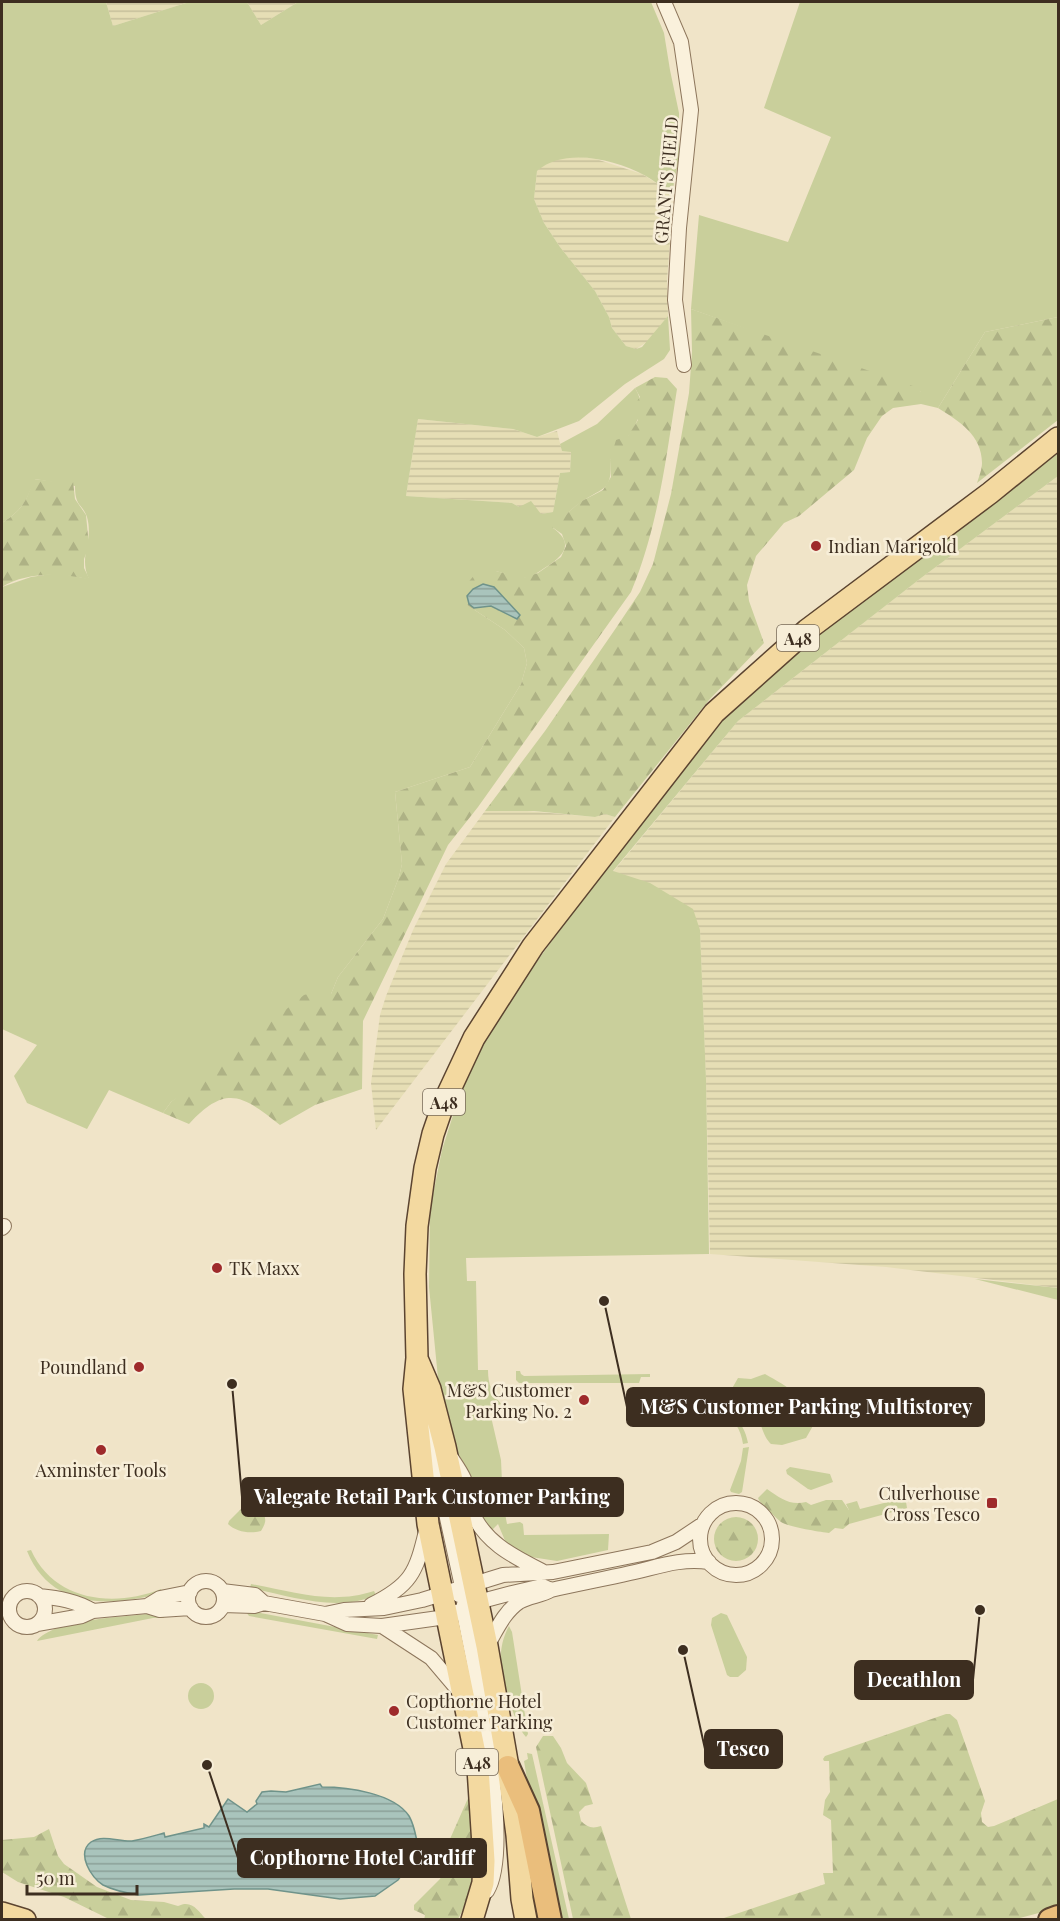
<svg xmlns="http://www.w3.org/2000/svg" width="1060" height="1921" font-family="'Playfair Display',serif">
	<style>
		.farmland { fill: url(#farmland-rules) }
		.green { fill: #c9cf9b }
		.forest { fill: url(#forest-firs) }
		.water { fill: url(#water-rules); stroke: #6f938a; stroke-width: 1.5 }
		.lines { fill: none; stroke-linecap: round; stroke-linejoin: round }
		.minor-casing { stroke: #8d765c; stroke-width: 16 }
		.primary-casing { stroke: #5b4430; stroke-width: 24 }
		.trunk-casing { stroke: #5b4430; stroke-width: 26 }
		.minor { stroke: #faf1dc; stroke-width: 14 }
		.primary { stroke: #f3d9a0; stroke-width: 21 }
		.trunk { stroke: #eabe7c; stroke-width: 22 }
		.poi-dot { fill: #9e2a2b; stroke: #f7eed8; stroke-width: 2 }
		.labels { text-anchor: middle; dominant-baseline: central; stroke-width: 5; stroke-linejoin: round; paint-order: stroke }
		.shield { fill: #f7eed8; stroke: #756857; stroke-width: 1.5 }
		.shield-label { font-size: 16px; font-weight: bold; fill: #3d2e20 }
		.street-label { font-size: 18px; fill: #3d2e20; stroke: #f7eed8 }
		.poi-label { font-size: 18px; fill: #3d2e20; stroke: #f7eed8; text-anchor: start }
		.leader { fill: none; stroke: #3d2e20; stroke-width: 2 }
		.callout-dot { fill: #3d2e20; stroke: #f7eed8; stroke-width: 2 }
		.callout { fill: #3d2e20; stroke: #3d2e20; stroke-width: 2 }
		.callout-label { font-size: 20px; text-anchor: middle; font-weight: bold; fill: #fff }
	</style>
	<defs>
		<pattern id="farmland-rules" width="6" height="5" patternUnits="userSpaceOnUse" patternTransform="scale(1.5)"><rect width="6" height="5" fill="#e6deb5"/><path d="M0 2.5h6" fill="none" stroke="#c6bf9b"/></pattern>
		<pattern id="forest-firs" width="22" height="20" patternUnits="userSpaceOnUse" patternTransform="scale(1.5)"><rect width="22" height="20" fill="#c9cf9b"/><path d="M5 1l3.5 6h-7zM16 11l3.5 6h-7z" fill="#aeb285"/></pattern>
		<pattern id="water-rules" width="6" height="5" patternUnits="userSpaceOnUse" patternTransform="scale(1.5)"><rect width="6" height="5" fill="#a9c4bc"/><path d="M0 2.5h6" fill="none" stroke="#8ba098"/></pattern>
	</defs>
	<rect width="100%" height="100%" fill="#f0e4c8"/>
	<path class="farmland" d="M106 2H189L113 26Z
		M247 2H298L261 25Z
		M572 156 596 159 642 174 672 193V214L667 281 668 316 650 340 636 349 626 346 612 328 609 317 595 291 560 247 544 223 534 199 537 171 546 162Z
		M418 419 513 429 537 437 557 431 562 451H571L570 472 560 473 553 512 541 514 519 507 512 503 406 496Z
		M1058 476V1288L886 1267 710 1254 706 1079 700 930 613 872 738 721 921 578Z
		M516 810 595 817 605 814 615 817 376 1130 371 1083 380 1015 386 996 413 930 446 864 485 811Z"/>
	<path class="green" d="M2 2H106L113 26 189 2H247L261 25 298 2H651L664 33 670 70 679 113V158L672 193C662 187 653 180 644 175 614 159 564 147 537 171L534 199 544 223 560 247 595 291 609 317 612 328 626 346 636 349 642 347 668 316 670 350 664 359 625 384 579 421 537 437 513 429 418 419 406 496 512 503 519 507 531 501 541 514 553 512 560 473 570 472 571 452 562 451 560 444 597 424 635 388C652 414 625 440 610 460 613 491 603 487 581 502 571 509 562 519 553 528 574 543 565 555 546 567 540 571 532 577 524 578 516 579 504 573 496 571L467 605 505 630 524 648 527 663 521 684 470 767 395 792 402 864 399 877 383 919 338 977 331 994 171 1102 163 1113 109 1090 87 1129 27 1103 14 1076 37 1045 2 1029V587L31 577 58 573 89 579C78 556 94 541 87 517 82 503 75 507 75 486L35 479C26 502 22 510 2 523Z
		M800 2H1058V317L985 332 938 408 921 404V392L691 309 699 215 788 242 831 137 764 108Z
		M1058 451V476L921 578 738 721 613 871 650 883 693 909 700 930 706 1079 709 1254 466 1258 467 1281H476L478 1370H488C488 1385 492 1393 501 1404L489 1408 501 1460 503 1503 507 1524 520 1522 523 1524 524 1535 609 1534 608 1550 557 1561 531 1557 506 1543 498 1524 489 1533 482 1523 467 1475 450 1439 438 1378 429 1287 430 1210 442 1150 462 1087 486 1039 513 995 566 921 682 765 720 721 797 650Z
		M975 1279 1058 1288V1300Z
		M516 1371H520L521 1374 524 1376 650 1374V1377H641L639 1383H519L516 1380Z
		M765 1374C788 1387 808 1397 814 1424L806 1438 782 1445 771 1444C764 1437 763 1430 759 1421 752 1409 741 1400 730 1392L738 1378 751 1379Z
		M704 1401C726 1408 744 1419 748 1443L743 1444C741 1430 734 1417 720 1412 714 1410 706 1411 700 1410L699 1403Z
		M749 1447 742 1492 739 1494 731 1492 730 1490 741 1461 743 1448Z
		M790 1467 830 1474 833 1482 811 1490 808 1489 787 1474 786 1470Z
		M900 1499 906 1502 907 1508 849 1524V1510L846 1504 857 1501 860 1509Z
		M31 1550C54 1601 113 1608 161 1589L162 1593C111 1607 51 1610 27 1551Z
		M251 1584C294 1592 332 1605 374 1591L376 1595C337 1613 290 1596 250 1588Z
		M246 1612H255L378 1635 377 1639 249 1616Z
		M721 1613 727 1615 747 1657 746 1670 738 1677H730L727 1675 711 1625 712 1618Z
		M147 1614H165L164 1618H153L37 1641C52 1620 121 1617 147 1614Z
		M509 1626 512 1632 528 1734 526 1737C519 1729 516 1720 512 1709 502 1682 494 1653 509 1626Z
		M188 1696a13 13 0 1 1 26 0a13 13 0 1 1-26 0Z
		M527 1753 532 1754 569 1919H554L543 1873 524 1761 528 1759Z"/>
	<path class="forest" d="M691 309 913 386 921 392V404L893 408 882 416 867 438 854 470 799 516 784 523 756 556 747 585 749 601 764 643 709 700 615 817 605 814 595 817 534 811H485L545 731 616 628 640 592 653 564 671 494 689 393 692 352Z
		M1058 317V420L977 483C979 477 982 469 982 463 982 435 959 421 938 408L985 332Z
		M655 377 667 378 677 389C666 458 658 528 631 592L478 807 448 845 363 1021 362 1089 315 1105 280 1125C242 1095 226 1084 189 1124L163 1113 171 1102 304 995 319 991 331 994 338 977 383 919 399 877 402 864 395 792 470 767 521 684 527 663 524 648 505 630 467 605 465 586 477 572 496 571 523 578 538 573 561 557 566 546 562 534 552 527 580 502 603 490 611 477 610 460 616 440 628 436 638 420 631 410 640 397 635 388Z
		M34 479 58 482 73 481 75 499 86 515 89 546 84 559V568L90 580C64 572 25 572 2 587V523C22 510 26 502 34 479Z
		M767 1489C780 1498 790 1506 806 1502L811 1505 826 1500H842L849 1510V1524L843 1529 835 1528 829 1533C821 1532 788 1527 781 1522 776 1517 760 1504 758 1498Z
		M253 1497 258 1500 260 1507 259 1509C267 1517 267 1521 261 1531 250 1534 236 1532 228 1524L229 1521Z
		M714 1539a22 22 0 1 1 44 0a22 22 0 1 1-44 0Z
		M946 1714H950L957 1720 985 1801 981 1813 982 1822 988 1827 994 1826 1058 1799V1908L1012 1920H718L825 1884 823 1873H833L831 1820 823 1815 825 1800 830 1792 829 1761H824L823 1759 825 1756Z
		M543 1736H553L561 1748 567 1763 586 1783 593 1804 585 1806 579 1812 581 1821C587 1827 592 1829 601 1826L631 1919H573L536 1747Z
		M469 1796 477 1872 467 1902 458 1919 424 1920 425 1915 414 1910V1905L440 1879 444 1869 446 1848Z
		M49 1829 58 1856 64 1864 97 1887 131 1900 164 1902 178 1906C192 1899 198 1911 206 1919H109L64 1897 18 1882 2 1872V1840L34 1837Z"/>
	<path class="water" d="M483 584 494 587 520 615 517 619 491 606 474 608 469 604 467 596 473 589Z
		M320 1784 322 1787C347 1787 394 1793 409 1816 415 1826 417 1841 419 1853L398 1880 375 1896 340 1899 268 1889H234L139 1895C126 1893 115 1891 103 1885 91 1878 76 1853 91 1842 103 1834 119 1842 132 1841 143 1839 153 1836 164 1833L165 1837 204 1828V1824L209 1827 228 1799 247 1812 257 1804 256 1801 262 1792 271 1791 286 1792Z"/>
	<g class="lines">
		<g class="minor-casing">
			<path id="minor" d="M664 2 681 42 691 110 679 228 675 300 684 365
				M2 1228 4 1226
				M430 1422 438 1477 461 1582 459 1595
				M452 1459C456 1465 461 1472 464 1479 466 1488 467 1498 470 1507 482 1541 512 1556 542 1571
				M700 1539a36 36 0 1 1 72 0a36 36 0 1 1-72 0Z
				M188 1599a18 18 0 1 1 36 0a18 18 0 1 1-36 0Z
				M222 1591 255 1595 264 1603 325 1614 347 1624 382 1626 446 1617 478 1602 512 1593 542 1586 551 1590
				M9 1609a18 18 0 1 1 36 0a18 18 0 1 1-36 0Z
				M39 1596C58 1598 77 1601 93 1611
				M465 1600 463 1609C474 1666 515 1846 487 1891
				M223 1605 254 1606 264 1603
				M371 1605C411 1585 416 1573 426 1531
				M147 1606 160 1598 190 1592
				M325 1614 344 1610 384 1608 422 1600 503 1575 553 1572 652 1552 676 1542 703 1524
				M37 1624 82 1616 93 1611 147 1606 160 1610 191 1608
				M382 1626 431 1658 459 1691
				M487 1646C496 1631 504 1612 519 1602 529 1596 541 1596 551 1590 577 1584 604 1579 630 1573 658 1567 679 1558 709 1562"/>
		</g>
		<g class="primary-casing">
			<path id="primary" d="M418 1361 430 1389 445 1447 487 1646 508 1767 517 1835 522 1899 526 1920
				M2 1913 25 1920
				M472 1920 483 1883 484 1861 478 1768 428 1524 414 1389 417 1358 415 1274 417 1226 425 1168 433 1134 444 1102 474 1038 533 946 714 713 807 630 990 493 1058 438"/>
		</g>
		<g class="trunk-casing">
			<path id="trunk" d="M508 1767 528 1811 550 1920
				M1050 1920 1058 1917"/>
		</g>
		<use href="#minor" class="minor"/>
		<use href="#primary" class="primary"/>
		<use href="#trunk" class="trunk"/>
	</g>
	<g class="poi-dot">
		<circle cx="816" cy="546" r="6"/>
		<circle cx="217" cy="1268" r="6"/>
		<circle cx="139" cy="1367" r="6"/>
		<circle cx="584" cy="1400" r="6"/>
		<circle cx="101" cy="1450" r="6"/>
		<rect x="986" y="1497" width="12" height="12" rx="3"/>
		<circle cx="394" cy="1711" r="6"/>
	</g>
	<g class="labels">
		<g class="shield">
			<rect x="777" y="625" width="42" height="26" rx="4.5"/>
			<rect x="423" y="1089" width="42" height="26" rx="4.5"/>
			<rect x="456" y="1749" width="42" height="26" rx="4.5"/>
		</g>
		<g class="shield-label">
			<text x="798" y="638">A48</text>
			<text x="444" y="1102">A48</text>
			<text x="477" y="1762">A48</text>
		</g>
		<g class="street-label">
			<text transform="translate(666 180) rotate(-85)">GRANT'S FIELD</text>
		</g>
		<g class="poi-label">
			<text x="828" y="546">Indian Marigold</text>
			<text x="229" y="1268">TK Maxx</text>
			<text x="127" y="1367" text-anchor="end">Poundland</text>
			<text x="572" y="1390" text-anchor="end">M&amp;S Customer<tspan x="572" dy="21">Parking No. 2</tspan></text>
			<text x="101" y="1470" text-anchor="middle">Axminster Tools</text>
			<text x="980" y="1493" text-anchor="end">Culverhouse<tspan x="980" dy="21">Cross Tesco</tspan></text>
			<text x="406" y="1701">Copthorne Hotel<tspan x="406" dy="21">Customer Parking</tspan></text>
		</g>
	</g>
	<path class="leader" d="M604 1301L627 1407M232 1384L242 1497M980 1610L973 1680M683 1650L705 1749M207 1765L238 1858"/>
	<g class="callout-dot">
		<circle cx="604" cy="1301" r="6"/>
		<circle cx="232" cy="1384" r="6"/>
		<circle cx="980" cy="1610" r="6"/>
		<circle cx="683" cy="1650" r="6"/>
		<circle cx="207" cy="1765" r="6"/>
	</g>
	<g class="callout">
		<rect x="627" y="1388" width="357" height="38" rx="6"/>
		<rect x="242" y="1478" width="381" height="38" rx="6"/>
		<rect x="855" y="1661" width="118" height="38" rx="6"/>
		<rect x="705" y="1730" width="77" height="38" rx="6"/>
		<rect x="238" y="1839" width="248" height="38" rx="6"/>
	</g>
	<g class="callout-label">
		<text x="806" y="1414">M&amp;S Customer Parking Multistorey</text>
		<text x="432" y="1504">Valegate Retail Park Customer Parking</text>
		<text x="914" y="1687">Decathlon</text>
		<text x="743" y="1756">Tesco</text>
		<text x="362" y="1865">Copthorne Hotel Cardiff</text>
	</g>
	<rect width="1060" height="1921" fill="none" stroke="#3d2e20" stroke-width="6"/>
	<path d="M27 1885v9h110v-9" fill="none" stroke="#3d2e20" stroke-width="3"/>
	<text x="36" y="1885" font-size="18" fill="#3d2e20" stroke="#f7eed8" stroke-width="4.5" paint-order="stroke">50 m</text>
</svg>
